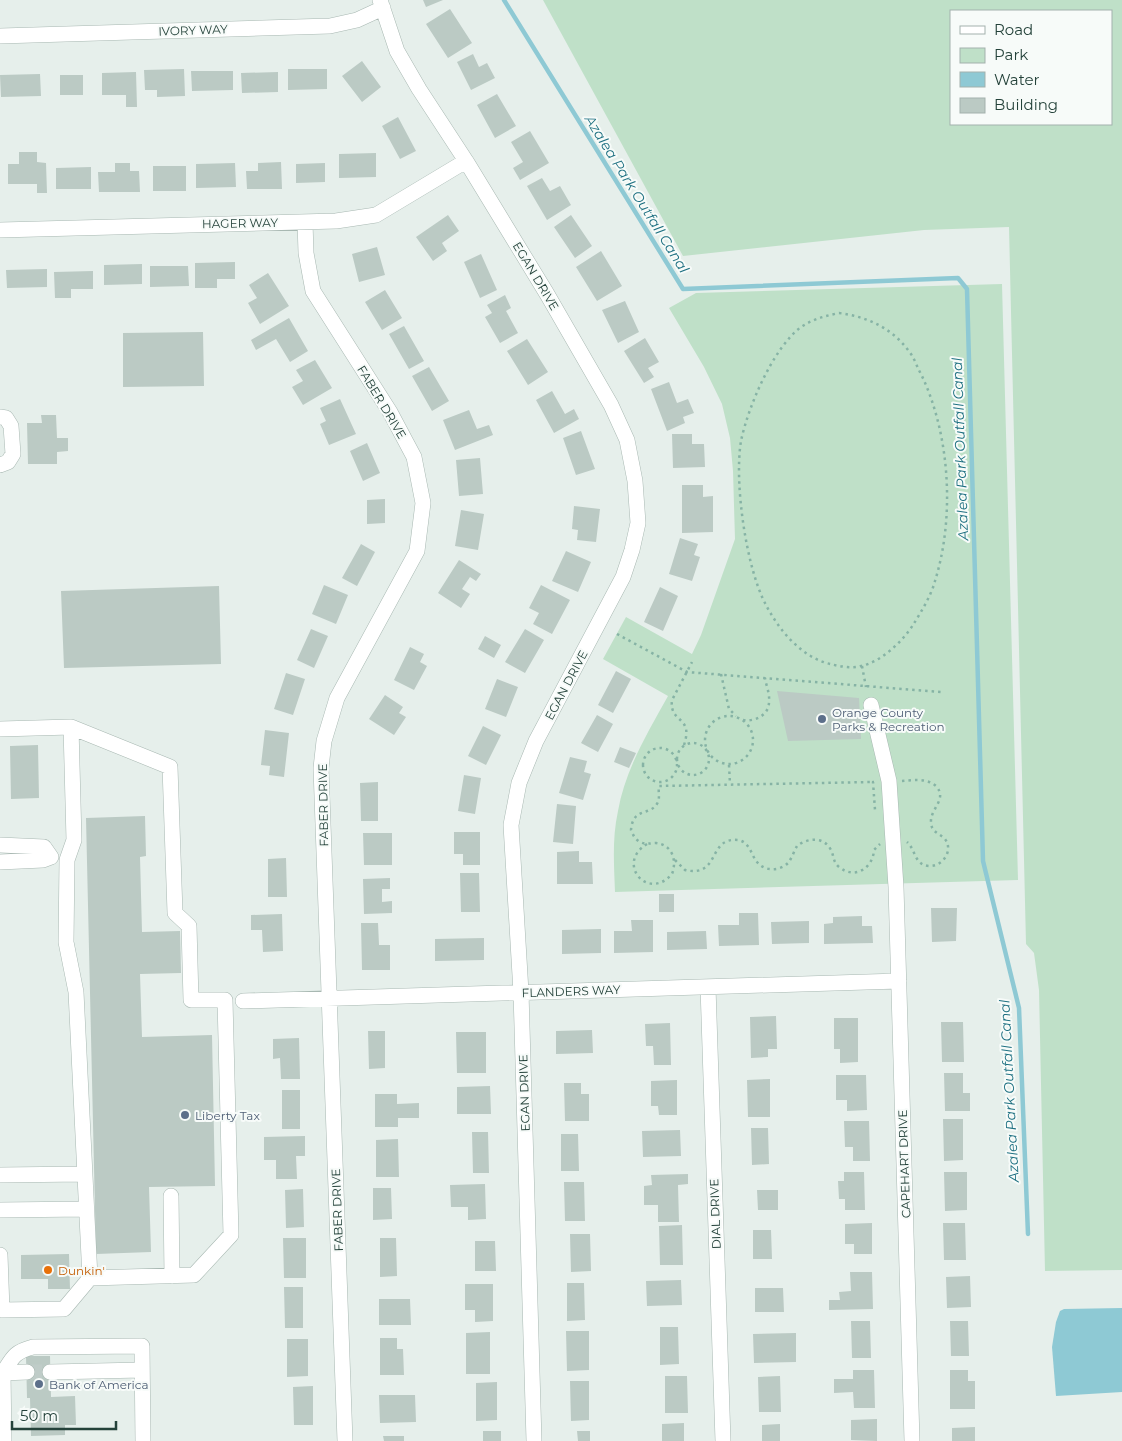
<svg xmlns="http://www.w3.org/2000/svg" width="1122" height="1441" font-family="Montserrat,sans-serif">
	<style>
		.green { fill: #bfe0c8; fill-rule: evenodd }
		.water { fill: #8ec9d4 }
		.lines { fill: none; stroke-linecap: round; stroke-linejoin: round }
		.stream { stroke: #8ec9d4; stroke-width: 4.5 }
		.building { fill: #bbcac4 }
		.minor-tunnel { stroke: #bfccc8; stroke-width: 15; stroke-dasharray: 15 8; stroke-linecap: butt }
		.minor-casing { stroke: #a8b8b2; stroke-width: 16 }
		.path { stroke: #86b3a5; stroke-width: 2.5; stroke-dasharray: 2.5 4; stroke-linecap: butt }
		.minor { stroke: #fff; stroke-width: 15 }
		.service-dot { fill: #5c6f8a; stroke: #f7fbf9; stroke-width: 2 }
		.food-dot { fill: #e8710a; stroke: #f7fbf9; stroke-width: 2 }
		.labels { text-anchor: middle; dominant-baseline: central; stroke-width: 4; stroke-linejoin: round; paint-order: stroke }
		.street-label { font-size: 12px; fill: #24423a; stroke: #f7fbf9 }
		.service-label { font-size: 12px; fill: #4e5e75; stroke: #f7fbf9; text-anchor: start }
		.food-label { font-size: 12px; fill: #c56008; stroke: #f7fbf9; text-anchor: start }
		.water-label { font-size: 14px; font-style: italic; fill: #1c6f80; stroke: #f7fbf9 }
	</style>
	<rect width="100%" height="100%" fill="#e6efeb"/>
	<path class="green" d="M543 0H1122V1270L1045 1271 1039 990 1034 953 1026 944 1009 227 924 230 683 256ZM951 11H1111V124H951Z
		M1002 284 1018 880 615 892C614 865 612 838 618 811 625 770 648 732 668 696L603 659 626 617 692 654 701 635 735 539 733 471 730 438 722 404 704 367 669 308 696 293Z"/>
	<path class="water" d="M1122 1308V1392L1056 1396 1052 1347 1056 1322 1060 1311 1064 1309Z"/>
	<g class="lines">
		<path class="stream" d="M504 0 683 289 958 278 967 289 983 861 1019 1008 1028 1234"/>
	</g>
	<path class="building" d="M423 0H443L426 7Z
		M450 9 472 43 448 58 426 24Z
		M473 54 479 67 487 63 495 78 471 90 457 62Z
		M362 61 381 87 362 102 342 76Z
		M184 69 185 96 157 97V90H145L144 70Z
		M288 69H327V89L288 90Z
		M191 71H233V90L192 91Z
		M136 72 137 107H126V95H102V73Z
		M278 72V92L242 93 241 73Z
		M40 74 41 96 1 97 0 75Z
		M60 75H83V95H60Z
		M497 94 516 126 495 138 477 105Z
		M398 117 416 151 400 159 382 126Z
		M530 131 549 163 520 180 513 168 523 162 511 142Z
		M19 152H37V162L46 163 47 193H37V184H8V164H19Z
		M376 153V177L339 178V154Z
		M281 162 282 189H247L246 171H258V163Z
		M115 163H130V171H139L140 192H99L98 172H115Z
		M235 163 236 187 196 188V164Z
		M325 163V182L296 183V164Z
		M153 166H186V191H153Z
		M91 167V189H56V168Z
		M542 178 550 191 560 186 571 205 547 220 527 186Z
		M448 215 459 231 442 243 447 251 433 261 416 237Z
		M571 215 592 246 575 258 554 227Z
		M377 247 385 275 359 282 352 254Z
		M601 251 622 286 597 301 576 267Z
		M481 254 497 290 480 298 464 262Z
		M235 262V279H217V288H195V263Z
		M142 264V284L104 285V265Z
		M150 266H188L189 286 150 287Z
		M47 269V287L7 288 6 270Z
		M93 271V289H71V298H55L54 272Z
		M268 273 289 306 260 324 248 303 257 298 249 285Z
		M385 290 402 318 382 330 365 302Z
		M505 295 511 308 506 311 518 333 500 343 485 317 492 313 487 305Z
		M625 301 639 332 618 343 602 310Z
		M289 318 308 351 290 362 276 339 256 350 251 340Z
		M404 326 424 361 409 369 389 334Z
		M203 332 204 386 123 387V333Z
		M645 338 659 362 648 368 654 377 644 383 624 351Z
		M527 339 548 372 528 385 507 351Z
		M315 360 332 388 303 405 292 387 303 381 296 370Z
		M429 367 449 401 432 411 412 376Z
		M669 382 677 403 688 399 694 413 683 417 685 423 667 431 651 389Z
		M552 391 565 414 574 409 579 419 554 433 536 400Z
		M340 399 356 434 329 445 320 424 326 421 320 408Z
		M469 410 477 429 489 425 493 435 455 450 443 420Z
		M41 415H56L57 438H68V451L57 452V464H28L27 423H42Z
		M581 431 595 469 576 475 563 438Z
		M672 434H692V444H704L705 467 673 468Z
		M367 443 380 473 363 481 350 451Z
		M480 458 483 494 459 496 456 460Z
		M682 485H703V497L713 496V532L682 533Z
		M385 499V523L367 524V500Z
		M574 506 600 509 596 542 577 540 578 530 572 529Z
		M461 510 484 514 478 550 455 546Z
		M680 538 698 544 694 555 700 557 692 581 669 574Z
		M361 544 375 552 357 586 342 578Z
		M566 551 591 562 578 592 552 581Z
		M459 560 481 574 476 581 470 577 462 589 470 594 461 608 438 593Z
		M324 585 348 595 336 624 312 614Z
		M541 585 570 600 552 634 533 624 539 613 529 608Z
		M219 586 221 664 64 668 61 591Z
		M660 587 678 596 663 631 644 622Z
		M311 629 328 636 314 668 297 660Z
		M525 629 544 640 525 673 505 662Z
		M485 636 501 645 494 658 478 649Z
		M410 647 424 654 420 662 427 666 414 690 394 680Z
		M616 671 631 679 613 713 598 705Z
		M286 673 305 679 293 715 274 709Z
		M497 679 518 687 506 717 485 709Z
		M777 691 859 698 861 739 788 741Z
		M385 695 403 707 399 713 406 717 394 735 369 719Z
		M597 715 613 724 598 752 581 743Z
		M483 726 501 735 486 765 468 756Z
		M265 730 289 733 284 777 269 775 270 766 261 765Z
		M38 745 39 798 11 799 10 746Z
		M620 747 636 753 629 768 614 762Z
		M570 757 587 761 584 772 591 774 583 800 559 793Z
		M464 775 481 778 475 814 458 811Z
		M378 782V821H361L360 783Z
		M557 804 576 806 573 844 553 842Z
		M145 816 146 856 140 857 142 932 180 931 181 973 140 974 142 1037 212 1035 215 1186 149 1187 151 1252 96 1254 86 818Z
		M454 832H480V865H463V854H454Z
		M363 833H392V865H364Z
		M579 851V862H592L593 884H557V852Z
		M286 858 287 897H268V859Z
		M460 873H479L480 912H461Z
		M390 878V889H382V902L392 901V913L364 914 363 879Z
		M659 894H674V912H659Z
		M931 908H957L956 941 932 942Z
		M739 913H758L759 945 719 946 718 925H739Z
		M282 914 283 951 263 952 262 930H251V915Z
		M862 916V926H872L873 943 824 944V924L833 923V917Z
		M631 920H653V952L614 953V931H632Z
		M809 921V943L772 944 771 922Z
		M361 923H378L379 945H390V970H362Z
		M601 929V953L562 954V930Z
		M706 931 707 949 667 950V932Z
		M484 938V960L435 961V939Z
		M776 1016 777 1049H768V1057L751 1058 750 1017Z
		M834 1018H858V1062L840 1063V1049H834Z
		M941 1022H963L964 1062H942Z
		M670 1023 671 1065H654L653 1046H646L645 1024Z
		M592 1030 593 1053 556 1054V1031Z
		M368 1031H385V1068L369 1069Z
		M456 1032H486V1073H457Z
		M299 1038 300 1079H281L280 1058 273 1059V1039Z
		M944 1073H963V1093H970V1111H945Z
		M836 1075H866L867 1110 847 1111V1100H836Z
		M770 1079V1117H748L747 1080Z
		M677 1080V1115H659L658 1106H651V1081Z
		M564 1083H581V1094H589V1121H565Z
		M490 1086 491 1114H457V1087Z
		M282 1090H300V1129H282Z
		M375 1094H397V1104L419 1103V1118H398V1127H375Z
		M943 1119H963V1160L944 1161Z
		M844 1121H869L870 1161H853V1147H845Z
		M751 1128H768L769 1164 752 1165Z
		M680 1130 681 1156 643 1157 642 1131Z
		M472 1132H488L489 1173H473Z
		M561 1134H578L579 1171H561Z
		M305 1136V1156H296L297 1179H276V1160H264V1137Z
		M398 1139 399 1177H376V1140Z
		M844 1172H864L865 1210H845V1199H839L838 1181H844Z
		M944 1172H967V1210L945 1211Z
		M688 1174V1184L678 1185 679 1222H658V1205H644V1186L652 1185 651 1175Z
		M564 1182H584L585 1221H565Z
		M485 1184 486 1219 468 1220V1207H451L450 1185Z
		M373 1188H391L392 1219 373 1220Z
		M303 1189 304 1227 286 1228 285 1190Z
		M757 1190H778V1210H758Z
		M872 1223V1254H854V1244H845V1224Z
		M943 1223H965L966 1260H944Z
		M682 1225 683 1265H660L659 1226Z
		M753 1230H771L772 1259H753Z
		M570 1234H590L591 1271 571 1272Z
		M283 1238H306V1278H284Z
		M380 1238H396L397 1276 380 1277Z
		M475 1241H495L496 1271H475Z
		M69 1254 70 1289H48V1279H21V1255Z
		M850 1272H872L873 1309 829 1310V1300H840L839 1292 851 1291Z
		M970 1276 971 1307 947 1308 946 1277Z
		M681 1280 682 1305 647 1306 646 1281Z
		M567 1283H584L585 1320 567 1321Z
		M465 1284H493V1321L475 1322V1310H465Z
		M284 1287H303V1328H285Z
		M755 1288H783L784 1312H755Z
		M379 1299H410L411 1325H379Z
		M851 1321H870L871 1358H852Z
		M950 1321H968L969 1356H951Z
		M660 1327H678L679 1364 660 1365Z
		M566 1331H589V1370L567 1371Z
		M490 1332V1374H466V1333Z
		M796 1333V1362L754 1363 753 1334Z
		M380 1338H397V1349H403L404 1375H380Z
		M287 1339H308V1376L287 1377Z
		M26 1356H50L51 1397 75 1396 76 1425H65V1435L31 1436 30 1398H27Z
		M853 1370H874L875 1408H854L853 1392 834 1393V1379H853Z
		M950 1370H968V1381H975V1409H950Z
		M665 1376H687L688 1413H665Z
		M780 1376 781 1412H759L758 1377Z
		M570 1381H589V1420L571 1421Z
		M497 1382V1420L476 1421V1383Z
		M313 1386V1425H294L293 1387Z
		M379 1395H415L416 1422 380 1423Z
		M877 1419V1441L851 1440V1420Z
		M684 1423V1441H662V1424Z
		M780 1424V1441H762V1425Z
		M975 1427V1441H952V1428Z
		M483 1431H501V1441H483Z
		M577 1431H590V1441H578Z
		M383 1436H404V1441H384Z"/>
	<g class="lines">
		<path class="minor-tunnel" d="M27 1372H50"/>
		<g class="minor-casing">
			<path id="minor" d="M380 0 397 51 419 89 466 161 547 294 611 405 627 440 635 481 638 523 632 550 623 577 536 741 519 783 511 825 521 992 534 1441
				M0 36 330 26 357 20 383 8
				M305 222 306 253 313 291 390 412 414 457 423 503 417 551 337 698 324 741 321 768 345 1441
				M0 230 336 221 376 215 466 161
				M0 417 6 418 11 426 13 454 8 462 0 465
				M871 705 889 781 896 887 912 1441
				M71 727 74 840 67 860 66 942 76 992 90 1278
				M0 729 71 727 170 767 175 913 189 926 191 1000H225L231 1235 194 1275 90 1278 64 1309 2 1310 0 1255
				M0 845 44 847 51 857 43 860 0 862
				M708 987 723 1441
				M243 1001 899 981
				M0 1175 84 1174
				M171 1196 172 1276
				M0 1210 86 1209
				M50 1372 142 1370
				M0 1373H3C13 1357 14 1352 33 1347L142 1346 143 1441
				M4 1441 3 1373 27 1372"/>
		</g>
		<path class="path" d="M839 313C868 317 893 328 911 354 915 360 917 367 921 374 950 434 955 517 935 581 931 596 921 612 913 625 902 642 881 662 861 666 851 669 839 666 830 664 801 657 779 630 766 605 746 568 734 482 741 441 748 407 773 348 801 327 813 319 825 316 839 313Z
			M617 634 687 672 941 692
			M862 666 866 687
			M721 674 729 709 736 716
			M705 740a24 24 0 1 1 48 0a24 24 0 1 1-48 0Z
			M743 720C755 722 769 715 769 702 770 694 766 685 765 678
			M677 759a16 16 0 1 1 32 0a16 16 0 1 1-32 0Z
			M684 745C694 715 669 724 672 700L692 662
			M643 765a17 17 0 1 1 34 0a17 17 0 1 1-34 0Z
			M729 765 730 784
			M902 781C913 780 927 778 936 786 948 799 930 809 931 822 931 832 939 833 945 839 954 851 942 867 929 866 914 865 916 850 907 842
			M874 782H873L875 810
			M647 844C615 863 648 902 672 874 677 861 673 845 656 843 650 843 646 845 640 842 635 839 633 835 631 830 633 806 651 817 658 802 660 797 658 791 659 786L873 782
			M675 860 685 870C721 878 707 837 738 840 750 842 751 855 757 862 765 872 780 871 788 863 792 858 794 851 797 846 807 838 824 836 831 850 834 856 833 862 839 867 855 880 873 868 874 850L880 844"/>
		<use href="#minor" class="minor"/>
	</g>
	<g class="service-dot">
		<circle cx="822" cy="719" r="5"/>
		<circle cx="185" cy="1115" r="5"/>
		<circle cx="39" cy="1384" r="5"/>
	</g>
	<circle class="food-dot" cx="48" cy="1270" r="5"/>
	<g class="labels">
		<g class="street-label">
			<text transform="translate(193 30) rotate(-2)">IVORY WAY</text>
			<text transform="translate(240 223) rotate(-1)">HAGER WAY</text>
			<text transform="translate(536 276) rotate(59)">EGAN DRIVE</text>
			<text transform="translate(382 402) rotate(59)">FABER DRIVE</text>
			<text transform="translate(566 685) rotate(-62)">EGAN DRIVE</text>
			<text transform="translate(323 805) rotate(-91)">FABER DRIVE</text>
			<text transform="translate(571 991) rotate(-2)">FLANDERS WAY</text>
			<text transform="translate(524 1093) rotate(-92)">EGAN DRIVE</text>
			<text transform="translate(904 1164) rotate(-92)">CAPEHART DRIVE</text>
			<text transform="translate(337 1210) rotate(-92)">FABER DRIVE</text>
			<text transform="translate(715 1214) rotate(-92)">DIAL DRIVE</text>
		</g>
		<g class="service-label">
			<text x="832" y="712">Orange County<tspan x="832" dy="14">Parks &amp; Recreation</tspan></text>
			<text x="195" y="1115">Liberty Tax</text>
			<text x="49" y="1384">Bank of America</text>
		</g>
		<g class="food-label">
			<text x="58" y="1270">Dunkin'</text>
		</g>
		<g class="water-label">
			<text transform="translate(637 194) rotate(58)">Azalea Park Outfall Canal</text>
			<text transform="translate(960 449) rotate(-92)">Azalea Park Outfall Canal</text>
			<text transform="translate(1009 1091) rotate(-93)">Azalea Park Outfall Canal</text>
		</g>
	</g>
	<rect x="950" y="10" width="162" height="115" fill="#f7fbf9" stroke="#a3b1ad"/>
	<rect x="960" y="26" width="25" height="8" fill="#ffffff" stroke="#a3b1ad"/>
	<text x="994" y="35" font-size="15" fill="#24423a">Road</text>
	<rect x="960" y="48" width="25" height="15" fill="#bfe0c8" stroke="#a3b1ad"/>
	<text x="994" y="60" font-size="15" fill="#24423a">Park</text>
	<rect x="960" y="72" width="25" height="15" fill="#8ec9d4" stroke="#a3b1ad"/>
	<text x="994" y="85" font-size="15" fill="#24423a">Water</text>
	<rect x="960" y="98" width="25" height="15" fill="#bbcac4" stroke="#a3b1ad"/>
	<text x="994" y="110" font-size="15" fill="#24423a">Building</text>
	<path d="M12 1421v8h104v-8" fill="none" stroke="#24423a" stroke-width="2.5"/>
	<text x="20" y="1421" font-size="15" fill="#24423a" stroke="#f7fbf9" stroke-width="4" paint-order="stroke">50 m</text>
</svg>
